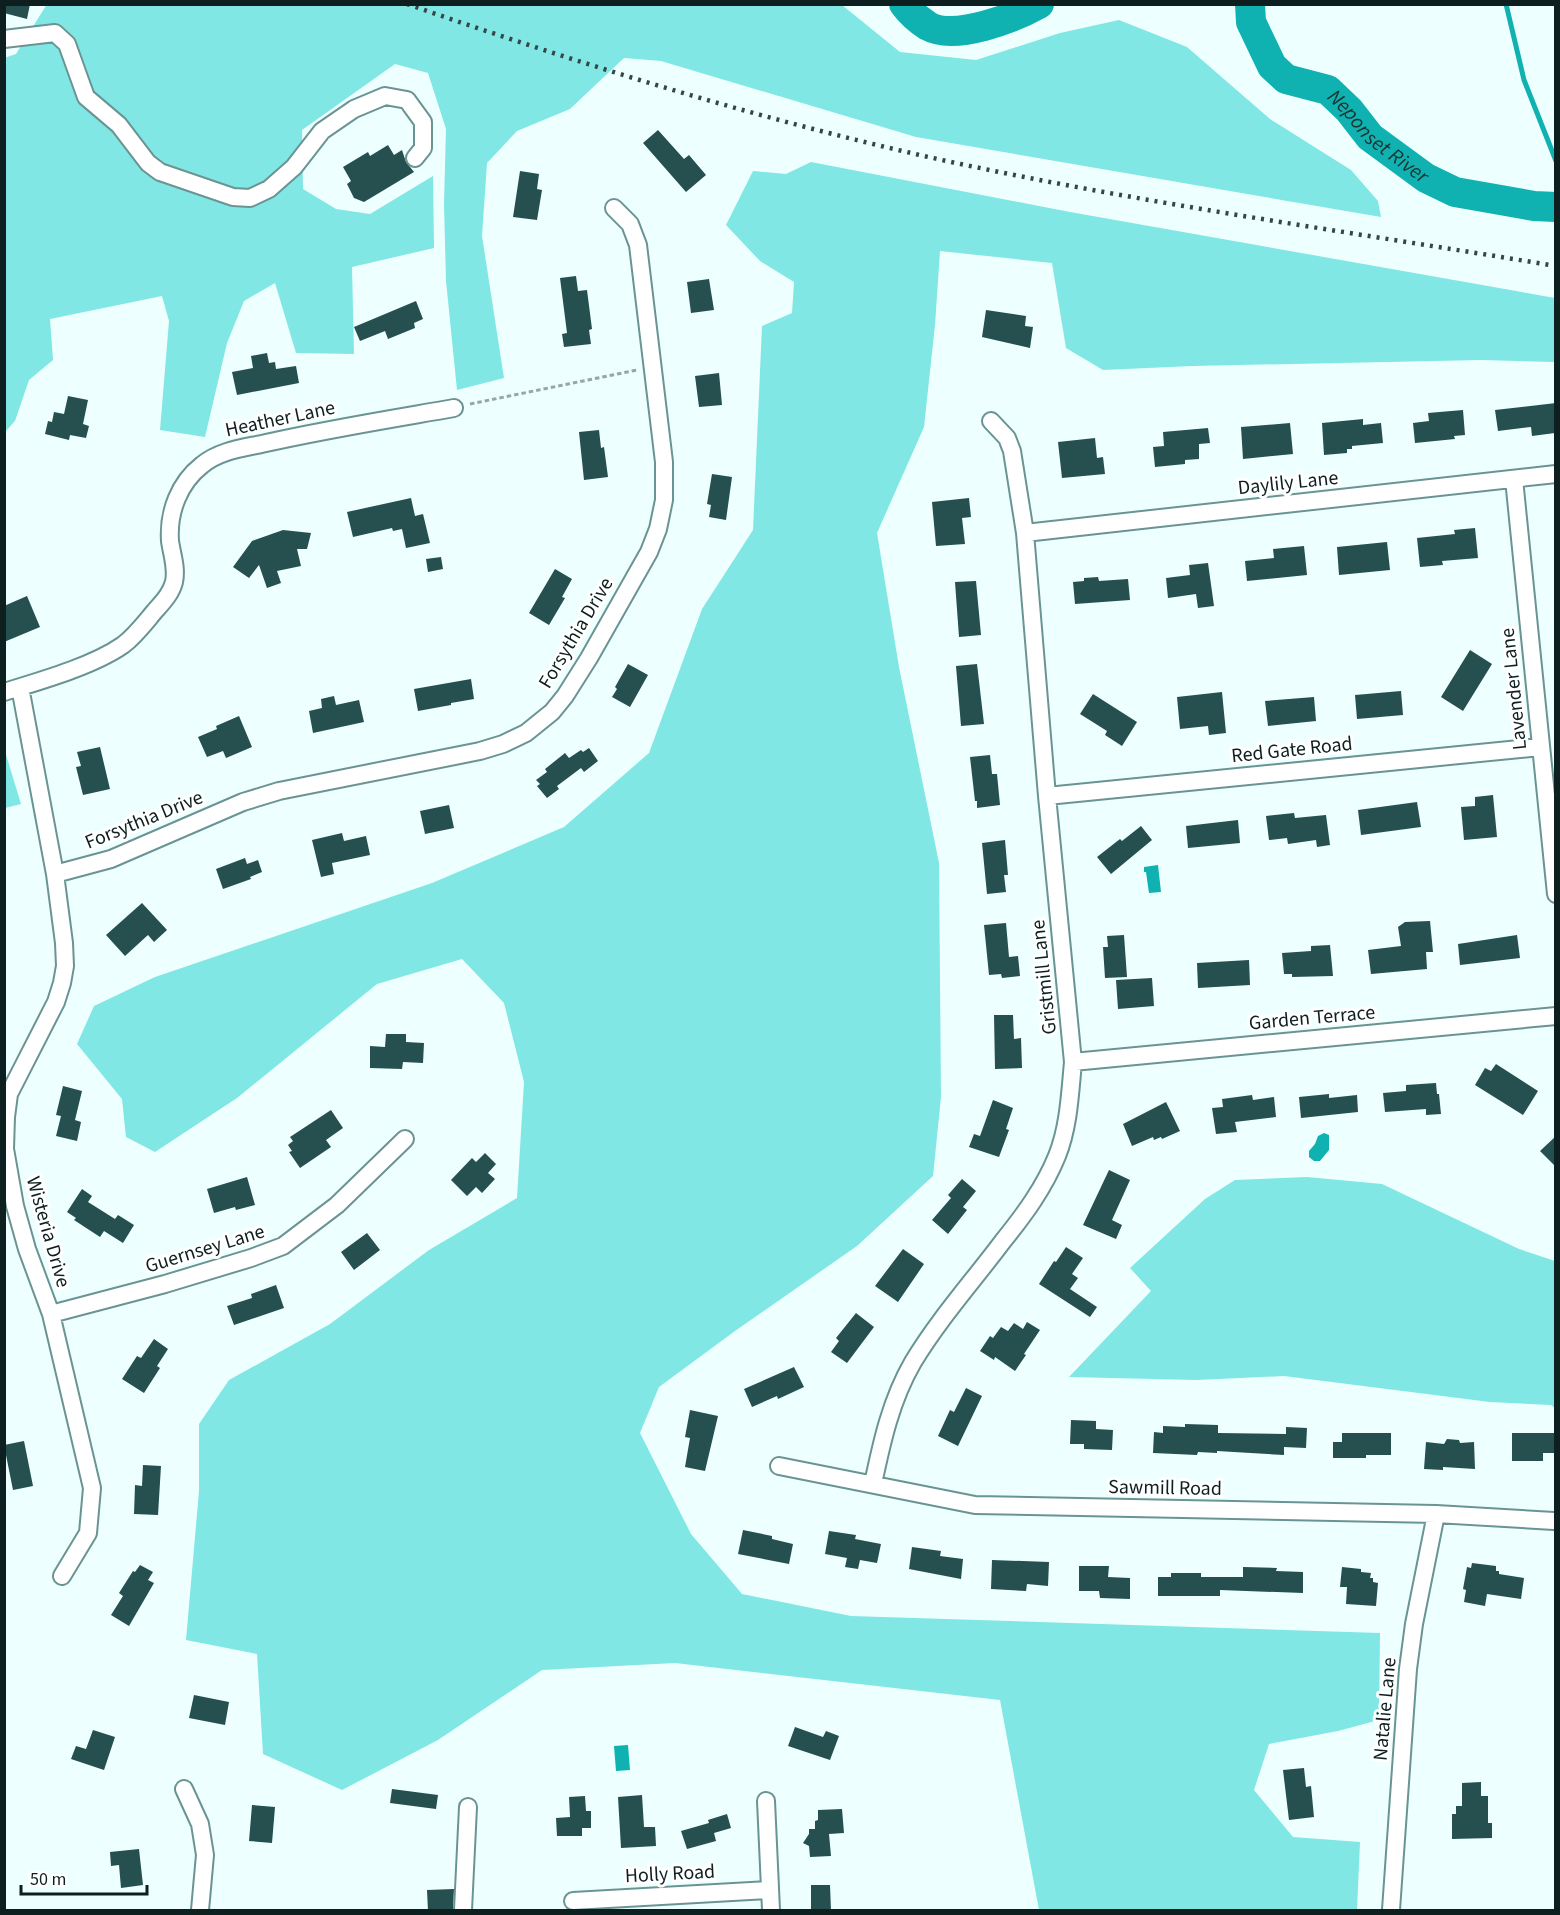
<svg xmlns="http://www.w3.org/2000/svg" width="1560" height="1915" font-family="'Source Sans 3',sans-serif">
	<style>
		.green { fill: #81e7e5 }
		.water { fill: #0fb2b1 }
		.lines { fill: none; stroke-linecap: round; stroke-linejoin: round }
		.stream { stroke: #0fb2b1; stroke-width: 5 }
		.river { stroke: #0fb2b1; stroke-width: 30 }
		.building { fill: #264f4f }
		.minor-casing { stroke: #6a9493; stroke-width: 20 }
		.path { stroke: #95a7a6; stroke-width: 3; stroke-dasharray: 4.5 3; stroke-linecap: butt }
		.minor { stroke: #fff; stroke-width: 16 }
		.rail { stroke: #354646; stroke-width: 4.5; stroke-dasharray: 3 6; stroke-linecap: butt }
		.labels { text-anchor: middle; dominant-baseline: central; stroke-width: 6; stroke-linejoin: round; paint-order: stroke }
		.street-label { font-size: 20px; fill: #0e1f1f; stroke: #fff }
		.water-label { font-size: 21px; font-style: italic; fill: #1b3231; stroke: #fff }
	</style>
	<rect width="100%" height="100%" fill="#edfffe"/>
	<path class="green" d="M47 4 842 5 900 52 976 60 1060 33 1119 20 1187 47 1270 119 1351 170 1378 201 1381 217 916 137 661 61 624 58 570 109 517 131 487 163 482 236 504 378 457 390 446 281 444 204 446 129 428 73 395 64 302 130 303 189 336 209 370 214 433 176 434 248 352 267 354 354 296 353 275 283 244 301 227 343 205 437 160 430 169 321 162 296 50 319 53 360 29 380 15 421 5 432 4 58 16 54Z
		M811 162 1070 212 1555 298V362L1481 360 1192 366 1103 370 1066 348 1052 263 940 251 935 325 924 427 877 533 899 667 939 863 941 1097 933 1176 857 1246 735 1331 659 1387 640 1433 691 1534 742 1594 851 1616 1380 1633 1379 1720 1338 1731 1269 1744 1254 1790 1293 1837 1360 1842 1357 1910H1039L1000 1700 675 1663 542 1670 438 1740 342 1790 263 1754 257 1654 186 1640 199 1491V1424L229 1380 330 1324 429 1250 517 1198 524 1082 504 1003 462 959 377 984 237 1098 155 1152 126 1137 122 1099 77 1044 94 1006 155 977 432 883 564 827 649 753 702 609 753 530 762 326 792 313 794 282 760 261 726 225 753 171 786 174Z
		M4 748 21 804 5 808H4Z
		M1307 1177 1382 1184 1519 1249 1555 1261V1408L1551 1405 1490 1402 1284 1376 1197 1380 1069 1377 1151 1291 1130 1268 1205 1199 1235 1180Z"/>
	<path class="water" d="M1158 865 1161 892 1149 893 1146 872H1144V867Z
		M1324 1133 1329 1135V1150L1320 1161H1314L1309 1157V1151L1315 1144 1318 1136Z
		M628 1745 630 1770 616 1771 614 1746Z"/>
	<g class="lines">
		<path class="stream" d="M1506 4 1524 80 1556 161"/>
		<g class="river">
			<path d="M904 4C910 12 920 21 928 26 955 41 1014 18 1039 4"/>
			<path id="s1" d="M1250 4 1251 22 1272 66 1286 79 1328 90 1349 110 1370 137 1426 178 1455 192 1534 206 1556 207"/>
		</g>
	</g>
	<path class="building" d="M4 4H30L27 19 4 13Z
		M658 130 684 159 689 155 706 175 686 192 643 143Z
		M388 145 394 155 402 150 406 162 414 172 364 202 354 198 347 184 351 181 343 167 368 152 370 156Z
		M520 171 539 174 537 189 542 190 537 220 513 217Z
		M576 276 578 291 587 290 592 329 589 330 591 344 564 347 562 334 567 333 560 278Z
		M709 279 714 310 691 313 687 282Z
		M416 301 423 319 414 323 415 328 388 339 385 331 360 341 354 327Z
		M986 310 1026 316 1025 326 1033 327 1030 348 982 337Z
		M267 353 269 363 275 362 276 369 296 366 299 383 237 395 232 372 253 368 251 356Z
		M719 373 722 405 699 407 695 376Z
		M68 396 88 400 83 424 89 426 86 438 70 435 69 440 45 434 48 421 52 422 54 412 64 414Z
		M1556 403 1555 433 1532 436 1531 427 1498 431 1495 410Z
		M1463 410 1465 435 1454 436 1455 439 1415 443 1413 423 1429 421 1428 413Z
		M1363 419V425L1381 423 1383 443 1352 446V449H1347V453L1324 455 1322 423Z
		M1290 423 1293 454 1243 459 1241 427Z
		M1208 428 1210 443 1199 444V459L1185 460V464L1155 467 1153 447 1164 446 1163 432Z
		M599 430 601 448 604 447 608 477 584 480 579 432Z
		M1095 438 1097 458 1103 457 1105 474 1062 478 1058 442Z
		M712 474 732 477 726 520 709 517 711 505 707 504Z
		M411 498 415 516 423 514 430 543 406 548 402 529 393 531 392 528 353 537 347 512Z
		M969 498 971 517 962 518 965 544 936 546 932 502Z
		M1475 528 1478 558 1442 561 1443 565 1420 567 1417 538 1455 534 1454 530Z
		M283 530 311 533 307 549H297L301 566 277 571 281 583 267 588 259 565 249 578 233 567 252 541Z
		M1387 542 1390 570 1339 575 1337 547Z
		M1304 546 1307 575 1247 581 1245 561 1274 558 1273 549Z
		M441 557 443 569 428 572 426 559Z
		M1208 563 1214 606 1198 608 1196 594 1168 598 1166 578 1190 575 1189 565Z
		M555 569 572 579 562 597 565 598 549 625 529 613Z
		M1098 577 1099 581 1128 579 1130 600 1075 604 1073 582 1084 581V578Z
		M976 581 981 635 959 637 955 582Z
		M27 596 40 627 4 642V606Z
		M1470 650 1492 664 1463 711 1441 697Z
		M628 664 648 675 630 707 612 697 617 689 615 687Z
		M977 664 984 724 961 726 956 666Z
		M471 679 474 699 451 703V705L418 711 414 689Z
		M1401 691 1403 715 1357 719 1355 695Z
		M1222 692 1226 733 1209 735 1208 726 1180 729 1177 697Z
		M1093 694 1137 722 1122 746 1105 735 1107 731 1080 714Z
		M334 696 336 705 359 700 364 722 313 733 309 711 322 708 321 699Z
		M1314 697 1316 721 1268 726 1265 701Z
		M239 716 252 747 226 758 223 751 207 757 198 737 217 729 216 726Z
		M100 747 110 789 83 795 76 767 81 766 77 752Z
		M589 748 598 761 584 772 581 768 557 786 559 789 547 798 537 786 540 784 536 780 547 772 545 769 565 753 569 758 581 750 583 752Z
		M990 755 992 774H997L1000 805 977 808V801H975L970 757Z
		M1493 795 1497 837 1464 840 1461 807 1475 806V797Z
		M1417 802 1421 827 1361 835 1358 810Z
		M449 805 454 828 425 834 420 811Z
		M1294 813 1295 818 1326 815 1330 845 1317 847 1316 840 1288 844 1287 838 1269 840 1266 816Z
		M1238 820 1240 843 1188 848 1186 826Z
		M1141 826 1152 840 1111 874 1097 857 1120 839 1122 841Z
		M342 833 344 841 366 836 370 855 332 863 334 874 321 877 312 840Z
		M1005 840 1008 875H1004L1006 892 987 894 982 843Z
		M245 858 247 864 258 860 262 872 250 877 251 879 223 889 216 869Z
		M142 903 167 930 154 942 148 935 125 956 106 935Z
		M1430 921 1433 952H1426L1427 969 1371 974 1368 950 1401 946 1398 927 1405 922Z
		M1006 923 1009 957 1018 956 1020 976 1002 978 1001 974 989 975 984 925Z
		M1124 935 1127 977 1105 978 1103 947H1108L1107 936Z
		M1517 935 1520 958 1460 965 1458 944Z
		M1330 945 1333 976 1292 977V974H1284L1282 953 1311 951V946Z
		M1249 960 1250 985 1198 988 1197 963Z
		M1152 978 1154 1006 1118 1009 1116 980Z
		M994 1015H1013L1014 1039 1021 1038 1022 1068 995 1069Z
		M386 1034H406V1042L424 1043 423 1063 403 1062 402 1069 370 1068V1046L385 1047Z
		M1496 1064 1538 1091 1523 1115 1475 1085 1485 1068 1491 1071Z
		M1436 1083 1437 1094H1439L1441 1114 1426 1115V1109L1385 1112 1383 1093 1406 1091V1085Z
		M63 1086 82 1091 75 1120 81 1122 77 1141 56 1136 61 1116 56 1115Z
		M1329 1094V1098L1357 1095 1358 1112 1301 1118 1299 1097Z
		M1252 1095 1253 1100 1274 1097 1276 1117 1235 1122 1237 1132 1216 1134 1212 1108 1223 1107 1222 1099Z
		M993 1100 1013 1108 1006 1129 1009 1130 999 1157 969 1147 974 1134 980 1136Z
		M1166 1102 1180 1131 1162 1139 1161 1137 1154 1140 1153 1137 1132 1146 1123 1124Z
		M331 1110 343 1128 326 1140 331 1147 300 1168 289 1152 292 1151 288 1145 293 1141 290 1137Z
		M1556 1136V1167L1540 1151Z
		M485 1153 496 1164 488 1173 495 1179 482 1193 476 1187 467 1196 451 1180 472 1158 476 1162Z
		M1109 1170 1130 1180 1112 1220 1122 1225 1116 1239 1083 1225Z
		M247 1177 255 1205 236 1210 235 1207 214 1213 207 1189Z
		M962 1179 976 1191 963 1207 967 1210 948 1234 932 1220 951 1198 948 1195Z
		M82 1189 92 1196 88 1202 115 1219 118 1215 134 1225 123 1243 104 1231 100 1237 74 1220 76 1218 67 1212Z
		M367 1233 380 1250 354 1270 341 1252Z
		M1066 1247 1083 1258 1072 1274 1078 1278 1070 1289 1097 1307 1090 1317 1039 1284 1054 1261 1056 1262Z
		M903 1249 924 1264 898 1302 875 1286Z
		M276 1285 284 1308 234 1325 227 1306 252 1298 251 1294Z
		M856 1313 874 1327 847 1363 831 1352 839 1341 836 1338Z
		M1027 1322 1040 1330 1024 1354 1026 1355 1015 1371 995 1357 994 1360 980 1351 990 1336 993 1338 1001 1327 1008 1331 1014 1323 1023 1329Z
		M154 1339 168 1349 157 1366 160 1368 144 1393 122 1379 137 1356 141 1358Z
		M794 1367 804 1387 778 1399 777 1396 752 1407 744 1389Z
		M966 1388 982 1396 958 1446 938 1436 950 1410 954 1412Z
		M690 1410 718 1416 705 1471 685 1467 690 1438 685 1437Z
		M1071 1420 1096 1421V1429L1113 1430 1112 1450 1084 1449V1444H1070Z
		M1185 1424 1218 1425V1433L1286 1434V1427L1307 1428 1306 1448 1284 1447V1455L1217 1451V1453L1198 1452 1197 1455 1153 1453 1154 1432 1163 1433V1426L1185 1427Z
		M1342 1433H1391V1455H1366V1458H1333V1442H1342Z
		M1512 1433H1556V1453H1543V1461H1512Z
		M1447 1439 1459 1440 1460 1443 1474 1442 1475 1469 1443 1467V1470L1424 1469 1426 1442 1444 1444Z
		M24 1441 33 1486 13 1490 4 1445Z
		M143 1465 161 1466 158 1515 134 1514 135 1485 142 1486Z
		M743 1530 772 1536V1539L793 1544 789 1564 738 1554Z
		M829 1531 856 1535 855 1539 881 1544 877 1563 860 1560 858 1569 845 1567 847 1558 825 1554Z
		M912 1547 941 1551 940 1556 963 1559 961 1579 909 1569Z
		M992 1560 1049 1562 1048 1586 1027 1584 1026 1591 991 1589Z
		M1472 1563 1496 1566V1571H1499V1574L1524 1578 1521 1599 1487 1594 1485 1606 1464 1602 1466 1590 1463 1589 1467 1567 1471 1568Z
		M140 1565 153 1572 148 1580 154 1583 129 1626 111 1615 123 1596 119 1593 133 1571 135 1572Z
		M1079 1566H1109L1108 1577 1130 1578V1599L1100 1598 1099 1591H1079Z
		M1243 1567 1277 1568 1276 1571 1303 1572V1593L1220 1590V1596H1158V1577H1171V1573H1201V1577H1243Z
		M1342 1567 1361 1569V1572L1371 1573 1370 1578H1373V1582L1378 1583 1376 1606 1346 1604 1347 1587H1340Z
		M194 1695 229 1702 225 1725 189 1718Z
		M795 1727 823 1737 826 1731 839 1736 830 1760 788 1746Z
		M93 1730 115 1737 104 1770 71 1759 76 1746 86 1749Z
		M1304 1768 1306 1787 1311 1786 1314 1817 1289 1820 1283 1770Z
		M1481 1782V1796H1488V1823H1492V1838L1452 1839V1814H1456V1806H1462V1783Z
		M392 1789 438 1795 436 1809 390 1803Z
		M642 1795 644 1827H655L656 1846 621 1848 618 1797Z
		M585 1796 586 1811H591V1828H582V1836H557L556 1818 570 1817 569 1797Z
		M252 1805 275 1807 272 1843 249 1841Z
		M842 1809 844 1833 829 1834 831 1856 810 1857 809 1846 803 1843 809 1834V1829H815V1821L818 1820V1810Z
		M727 1814 731 1828 714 1833 716 1841 687 1849 681 1831 709 1823 708 1820Z
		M139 1849 143 1885 121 1888 119 1865 111 1866 110 1852Z
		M811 1885H830L831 1911H811Z
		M454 1889 453 1911H428L427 1890Z"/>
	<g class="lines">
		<g class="minor-casing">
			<path id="minor" d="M4 39 55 33 67 44 86 97 119 125 148 163 160 172 233 197 250 198 269 189 294 167 322 131 354 109 385 96 407 100 423 122V148L415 158
				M1514 479 1556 894
				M1025 533 1556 474
				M20 687 55 874 64 943 65 966 62 983 56 1002 9 1094 6 1117 5 1149 15 1206 27 1249 51 1314 92 1488 88 1533 62 1576
				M4 692C40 681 93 666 123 645 135 636 144 624 154 612 162 603 171 594 174 582 177 568 172 555 170 541 168 512 179 483 202 465 220 450 244 448 266 443 328 429 391 419 454 408
				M1047 796 1540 747
				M55 874 111 859 243 802 279 791 480 751 503 744 526 733 552 712 565 696 589 658 649 552 658 529 664 500V462L638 245 630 224 614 208
				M1073 1062 1556 1016
				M51 1314 165 1284 251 1258 283 1246 337 1205 405 1139
				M779 1466 975 1505 1436 1514 1554 1521
				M873 1484C882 1441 891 1400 913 1362 939 1319 973 1281 1003 1241 1024 1215 1044 1188 1057 1156 1069 1126 1070 1093 1073 1062L1047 796 1025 533 1012 451 1007 438 991 421
				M184 1789 200 1824 205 1855 200 1910
				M766 1801 771 1910
				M573 1901 770 1890
				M463 1910 468 1807
				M1391 1910 1408 1669 1414 1624 1436 1514"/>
		</g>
		<path class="path" d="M470 404 637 370"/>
		<use href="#minor" class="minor"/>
		<path class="rail" d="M407 4C583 65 761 120 942 160 1145 204 1351 232 1556 266"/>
	</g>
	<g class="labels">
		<g class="street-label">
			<text transform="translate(280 419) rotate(-12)">Heather Lane</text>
			<text transform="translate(1288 483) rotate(-6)">Daylily Lane</text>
			<text transform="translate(576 633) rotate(-59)">Forsythia Drive</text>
			<text transform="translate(1514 689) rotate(-96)">Lavender Lane</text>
			<text transform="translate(1292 750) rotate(-6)">Red Gate Road</text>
			<text transform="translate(144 820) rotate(-22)">Forsythia Drive</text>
			<text transform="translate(1044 977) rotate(-96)">Gristmill Lane</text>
			<text transform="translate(1312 1018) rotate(-5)">Garden Terrace</text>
			<text transform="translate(48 1232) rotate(74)">Wisteria Drive</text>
			<text transform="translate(205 1249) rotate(-17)">Guernsey Lane</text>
			<text transform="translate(1165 1488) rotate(1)">Sawmill Road</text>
			<text transform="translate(1385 1709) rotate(-85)">Natalie Lane</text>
			<text transform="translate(670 1874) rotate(-3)">Holly Road</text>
		</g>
		<g class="water-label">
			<text stroke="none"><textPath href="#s1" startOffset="198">Neponset River</textPath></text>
		</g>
	</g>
	<rect width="1560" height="1915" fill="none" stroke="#0e1f1f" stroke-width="12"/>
	<path d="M21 1885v9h126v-9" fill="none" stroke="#0e1f1f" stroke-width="3"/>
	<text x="30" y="1885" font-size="18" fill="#0e1f1f" stroke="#ffffff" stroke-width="4.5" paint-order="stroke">50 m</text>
</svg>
